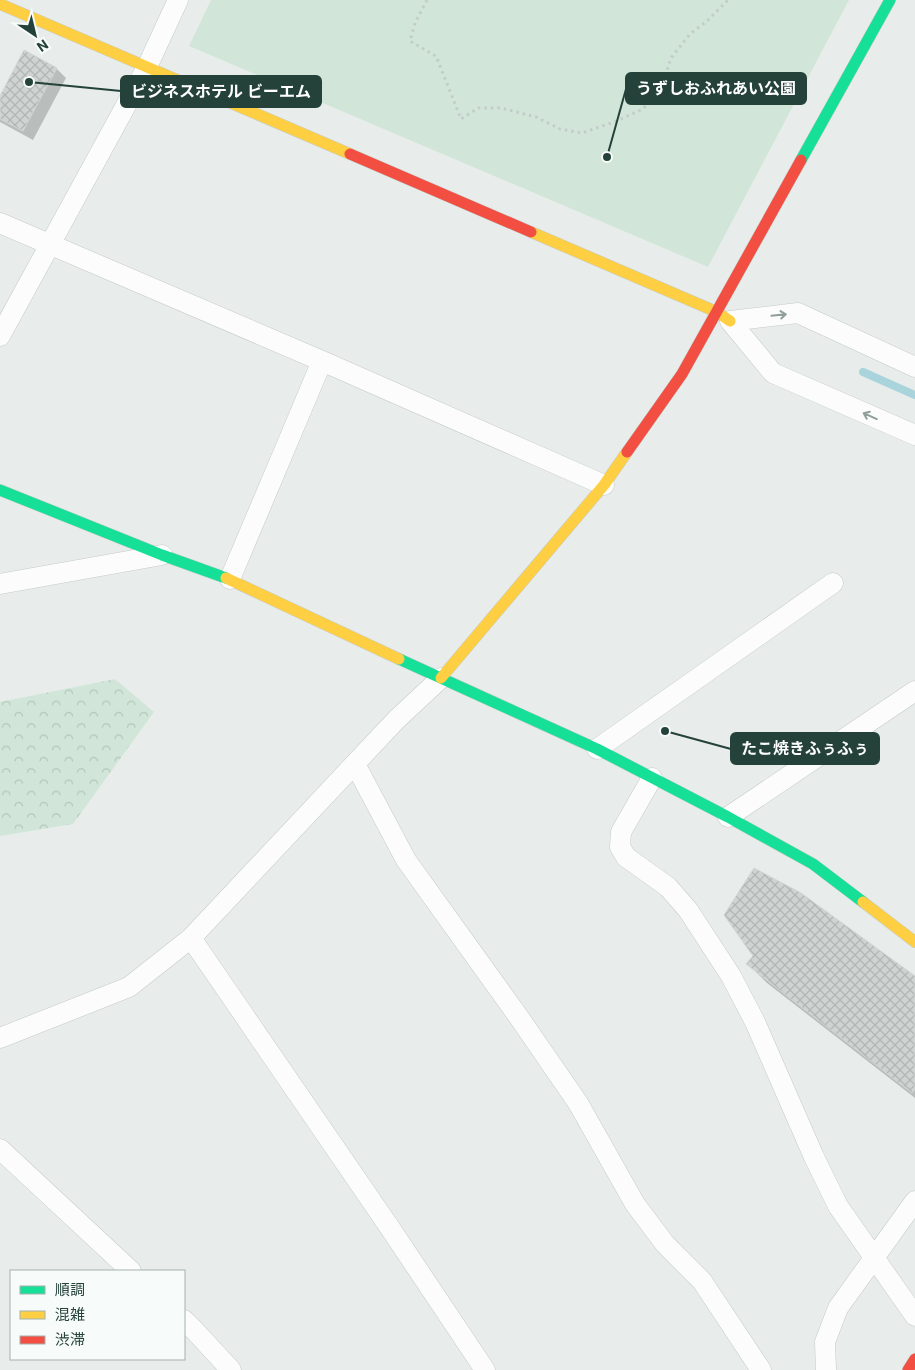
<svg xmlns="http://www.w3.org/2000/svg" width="915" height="1370" font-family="Roboto,'Noto Sans JP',sans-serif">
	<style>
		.green { fill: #d1e6d8 }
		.forest { fill: url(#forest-crowns) }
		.shadow { fill: #0003 }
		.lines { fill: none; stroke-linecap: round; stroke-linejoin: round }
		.stream { stroke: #a9d4db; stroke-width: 8 }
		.building { fill: url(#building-cross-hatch); stroke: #d1d6d4 }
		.street-casing { stroke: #c5cac8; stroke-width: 21 }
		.fast-casing { stroke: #c3cbc8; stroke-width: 12 }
		.slow-casing { stroke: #c3cbc8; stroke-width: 12 }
		.jam-casing { stroke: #c3cbc8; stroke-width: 12 }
		.path { stroke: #c3ccca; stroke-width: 3; stroke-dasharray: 2.5 4; stroke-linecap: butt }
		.street { stroke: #fcfcfc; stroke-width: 20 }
		.fast { stroke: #16e098; stroke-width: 11 }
		.slow { stroke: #ffcf43; stroke-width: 11 }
		.jam { stroke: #f24e42; stroke-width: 11 }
		.oneway { stroke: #909f9b }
		.leader { fill: none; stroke: #24423a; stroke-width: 2 }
		.callout-dot { fill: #24423a; stroke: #f7fbf9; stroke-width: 2 }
		.callout { fill: #24423a; stroke: #24423a; stroke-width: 2 }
		.callout-label { font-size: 16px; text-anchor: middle; font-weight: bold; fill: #fff }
	</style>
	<defs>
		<pattern id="forest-crowns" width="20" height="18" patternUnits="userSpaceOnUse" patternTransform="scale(1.25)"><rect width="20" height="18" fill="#d1e6d8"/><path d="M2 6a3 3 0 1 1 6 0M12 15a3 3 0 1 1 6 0" fill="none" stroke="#b3c6ba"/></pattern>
		<pattern id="building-cross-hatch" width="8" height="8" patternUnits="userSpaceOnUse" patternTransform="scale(1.25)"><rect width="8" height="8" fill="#cfd4d2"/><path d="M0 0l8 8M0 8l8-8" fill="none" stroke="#b2b7b5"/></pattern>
	</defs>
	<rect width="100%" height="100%" fill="#e8edeb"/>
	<path class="green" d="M211 0H849L708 267 189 46Z"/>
	<path class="forest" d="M115 679 154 712 73 824 0 836V702Z"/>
	<path class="shadow" d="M57 69 66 78 33 140 0 122V98Z
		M748 964 915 977V1098L767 983Z"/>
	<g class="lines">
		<path class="stream" d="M863 372 915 395"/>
	</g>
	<path class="building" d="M24 50 57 68 23 131 0 119V96Z
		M754 868 801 893 915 976V1089L912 1093 746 964 753 956 724 915Z"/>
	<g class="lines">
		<g class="street-casing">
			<path id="street" d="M0 223 322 361 604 485
				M730 321 773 373 915 435
				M730 321 798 313 915 367
				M0 336 147 67 178 0
				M230 579 322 361
				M0 584 162 555
				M597 749 833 583
				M355 764 406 860 518 1016 578 1103 635 1204 665 1244 702 1281 761 1370
				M652 778 621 832 620 847 626 857 668 887 688 910 731 976 755 1022 814 1157 838 1206 915 1316
				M728 817 915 691
				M191 938 390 1228 485 1370
				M0 1038 129 987 191 938 396 720 441 678
				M0 1149 131 1271
				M184 1320 195 1331 231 1370
				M826 1370 825 1342 838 1308 915 1201"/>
		</g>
		<g class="fast-casing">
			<path id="fast" d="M801 160 890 0
				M0 490 162 555 226 578
				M399 659 597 749 728 817 813 864 863 902"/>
		</g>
		<g class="slow-casing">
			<path id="slow" d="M0 4 350 154
				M531 232 717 312 730 321
				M226 578 399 659
				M441 678 604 485 627 452
				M863 902 915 942"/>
		</g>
		<g class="jam-casing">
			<path id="jam" d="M350 154 531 232
				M627 452 682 374 801 160
				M908 1370 915 1359"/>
		</g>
		<path class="path" d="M427 0 415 23 410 41 436 56 461 119 478 108H501L536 117 560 129 582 133 614 122 643 109 661 88 671 58 690 34 707 21 728 0"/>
		<use href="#street" class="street"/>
		<use href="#fast" class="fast"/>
		<use href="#slow" class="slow"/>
		<use href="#jam" class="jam"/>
	</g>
	<defs><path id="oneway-shaft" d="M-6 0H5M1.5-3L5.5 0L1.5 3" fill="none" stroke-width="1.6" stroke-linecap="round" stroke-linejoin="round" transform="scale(1.25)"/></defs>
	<g class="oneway">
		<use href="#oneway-shaft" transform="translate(779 315) rotate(-6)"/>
		<use href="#oneway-shaft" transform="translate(870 416) rotate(-156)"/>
	</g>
	<path class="leader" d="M607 157L626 89M29 82L121 91M665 731L731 749"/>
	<g class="callout-dot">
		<circle cx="607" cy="157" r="5"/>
		<circle cx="29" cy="82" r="5"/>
		<circle cx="665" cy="731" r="5"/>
	</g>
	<g class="callout">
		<rect x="626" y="73" width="180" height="31" rx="5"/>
		<rect x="121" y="76" width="200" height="31" rx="5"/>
		<rect x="731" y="733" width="148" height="31" rx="5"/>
	</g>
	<g class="callout-label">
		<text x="716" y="94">うずしおふれあい公園</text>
		<text x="221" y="97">ビジネスホテル ビーエム</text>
		<text x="805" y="754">たこ焼きふぅふぅ</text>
	</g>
	<rect x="10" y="1270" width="175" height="90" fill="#f7fbf9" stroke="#a3b1ad"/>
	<rect x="20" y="1286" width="25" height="8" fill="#16e098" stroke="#a3b1ad"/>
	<text x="55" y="1295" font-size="15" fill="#24423a">順調</text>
	<rect x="20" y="1311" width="25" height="8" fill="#ffcf43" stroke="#a3b1ad"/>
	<text x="55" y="1320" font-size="15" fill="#24423a">混雑</text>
	<rect x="20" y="1336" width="25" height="8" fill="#f24e42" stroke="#a3b1ad"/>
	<text x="55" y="1345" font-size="15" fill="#24423a">渋滞</text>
	<g transform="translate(35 35) rotate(145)" stroke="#f7fbf9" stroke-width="4" paint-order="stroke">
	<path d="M0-4L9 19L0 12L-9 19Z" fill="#24423a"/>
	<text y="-8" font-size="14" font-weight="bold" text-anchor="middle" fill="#24423a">N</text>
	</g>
</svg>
